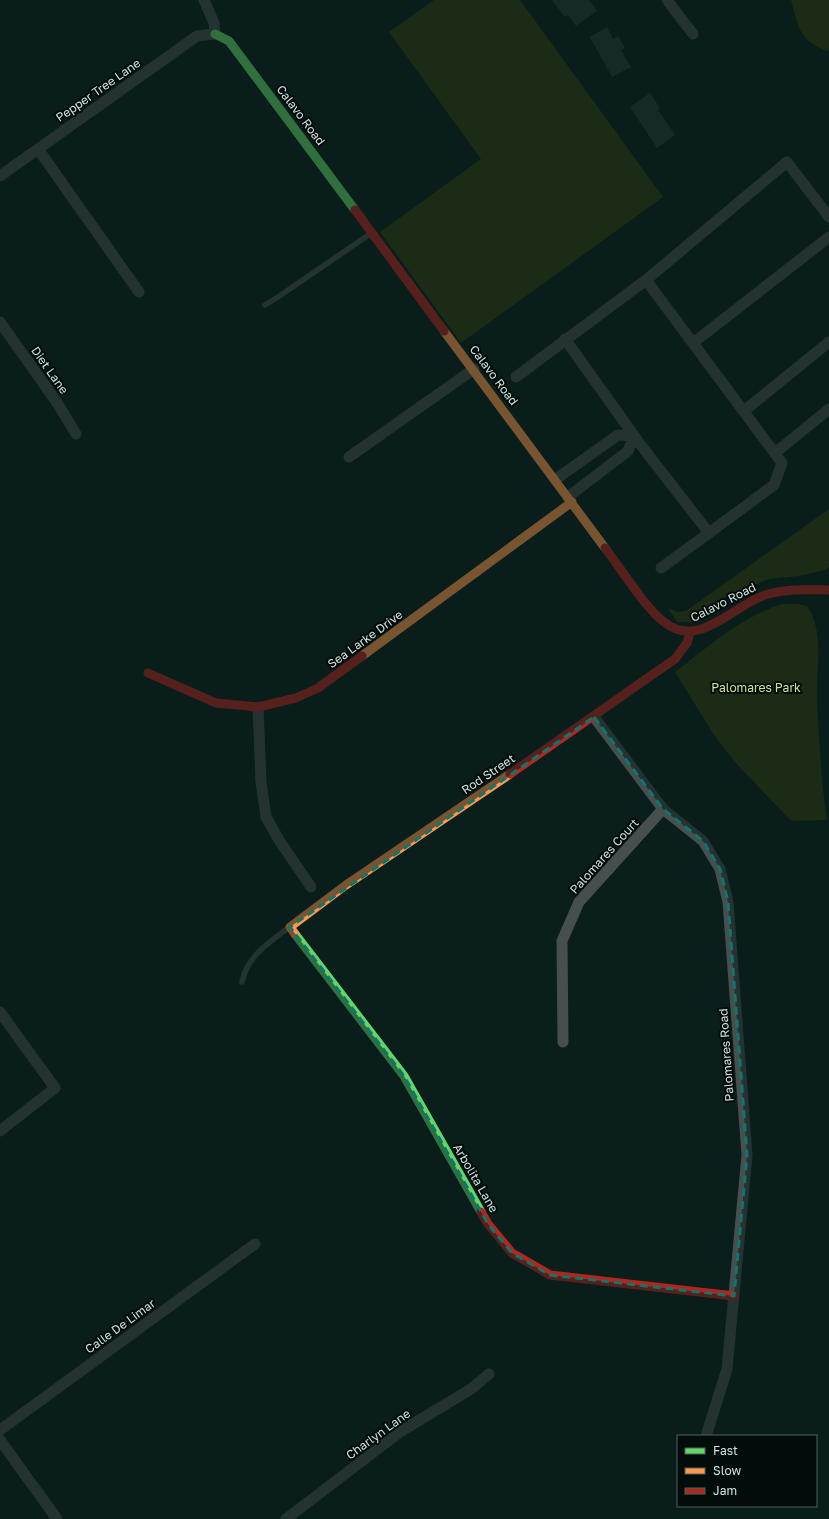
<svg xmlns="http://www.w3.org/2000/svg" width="829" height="1519" font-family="'Golos Text',sans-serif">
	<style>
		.green { fill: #313d0e }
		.building { fill: #253a32 }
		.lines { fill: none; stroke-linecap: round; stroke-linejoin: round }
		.lane { stroke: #464e4e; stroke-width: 5.5 }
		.street { stroke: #464e4e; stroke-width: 11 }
		.fast { stroke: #63d668; stroke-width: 9 }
		.slow { stroke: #ff974d; stroke-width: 9 }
		.jam { stroke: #b3261e; stroke-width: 9 }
		.marked { fill: none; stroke: #0f766e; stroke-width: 3; stroke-dasharray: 8 5; stroke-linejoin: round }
		.labels { text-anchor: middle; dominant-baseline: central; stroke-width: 4; stroke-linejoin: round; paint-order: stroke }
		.street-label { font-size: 12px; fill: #cfe2dd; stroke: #020c0a }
		.park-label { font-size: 12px; fill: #cee58b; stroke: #020c0a }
	</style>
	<rect width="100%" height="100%" fill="#0a1e1b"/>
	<path class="green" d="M434 0H520L663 197 461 343 380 232 481 159 389 32Z
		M791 0H829V51C800 43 798 26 791 0Z
		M829 509V567L825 570 799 576 769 579 728 595 694 622H677L668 608 677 612 686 611Z
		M783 604H797L807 606C825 632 816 669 817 698 819 739 821 780 827 820L791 821 734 761 714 735 675 672C708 647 742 616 783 604Z"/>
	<path class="building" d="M552 0H589L597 11 576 26 568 15 565 17Z
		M607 27 613 39 618 36 625 48 621 50 631 67 612 77 590 37Z
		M650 93 660 108 658 110 675 135 657 148 630 107Z"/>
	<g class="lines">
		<path class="lane" d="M265 305 278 297 370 234
			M242 982C247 956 269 943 288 928"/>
		<path class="street" d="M667 0 693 34
			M38 149 139 292
			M0 176 197 36 215 34 214 23 204 0
			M646 280 787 162 829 217
			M0 322 58 404 76 434
			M693 343 829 237
			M516 377 646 280 782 463 774 485 709 533 640 444 565 339
			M744 411 829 342
			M775 453 829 409
			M349 457 474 369
			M556 479 618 435 634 436 628 451 568 497
			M661 568 709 533
			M258 707 261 782 266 817 279 840 311 887
			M594 717 663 809 703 841 720 869 728 902 747 1155 727 1369 706 1436
			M0 1012 55 1088 0 1131
			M563 1042 562 941 579 902 663 809
			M0 1430 255 1244
			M0 1440 57 1519
			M286 1519 400 1432 471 1389 489 1374"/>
		<path class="fast" d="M215 34 229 41 355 210
			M295 934 404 1076 481 1212"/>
		<path class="slow" d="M444 331 605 548
			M362 656 572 502
			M295 934 290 927 346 885 510 774"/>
		<path class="jam" d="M355 210 444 331
			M605 548C621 568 645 608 664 622 699 650 732 606 765 595 785 588 808 590 829 590
			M148 673 216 703 258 707 296 698 318 688 362 656
			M510 774 675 659 687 643 690 633
			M481 1212 488 1224 512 1253 550 1275 734 1296"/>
	</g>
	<path d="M0 0H829V1519H0ZM594 717 663 809 703 841 720 869 728 902 747 1155 734 1296 550 1275 512 1253 488 1224 404 1076 290 927Z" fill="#0a1e1b" fill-opacity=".55" fill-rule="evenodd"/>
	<path class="marked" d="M594 717 663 809 703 841 720 869 728 902 747 1155 734 1296 550 1275 512 1253 488 1224 404 1076 290 927Z"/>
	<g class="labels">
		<g class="street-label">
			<text transform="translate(98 90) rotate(-35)">Pepper Tree Lane</text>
			<text transform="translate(301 115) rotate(53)">Calavo Road</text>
			<text transform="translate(50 370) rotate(55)">Diet Lane</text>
			<text transform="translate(494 375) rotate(53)">Calavo Road</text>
			<text transform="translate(723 602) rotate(-27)">Calavo Road</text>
			<text transform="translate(365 639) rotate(-36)">Sea Larke Drive</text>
			<text transform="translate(488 774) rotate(-34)">Rod Street</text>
			<text transform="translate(604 856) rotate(-48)">Palomares Court</text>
			<text transform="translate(726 1055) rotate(-94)">Palomares Road</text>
			<text transform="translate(476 1178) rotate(60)">Arbolita Lane</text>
			<text transform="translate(120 1326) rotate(-36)">Calle De Limar</text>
			<text transform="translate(378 1434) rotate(-36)">Charlyn Lane</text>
		</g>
		<g class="park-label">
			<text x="756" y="687">Palomares Park</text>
		</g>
	</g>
	<rect x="677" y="1435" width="140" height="72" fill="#020c0a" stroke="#54625e"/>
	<rect x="685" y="1448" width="20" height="6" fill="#63d668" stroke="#54625e"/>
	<text x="713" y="1455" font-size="12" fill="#cfe2dd">Fast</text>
	<rect x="685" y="1468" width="20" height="6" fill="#ff974d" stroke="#54625e"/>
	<text x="713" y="1475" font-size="12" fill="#cfe2dd">Slow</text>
	<rect x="685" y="1488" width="20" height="6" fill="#b3261e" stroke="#54625e"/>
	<text x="713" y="1495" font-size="12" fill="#cfe2dd">Jam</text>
</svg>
